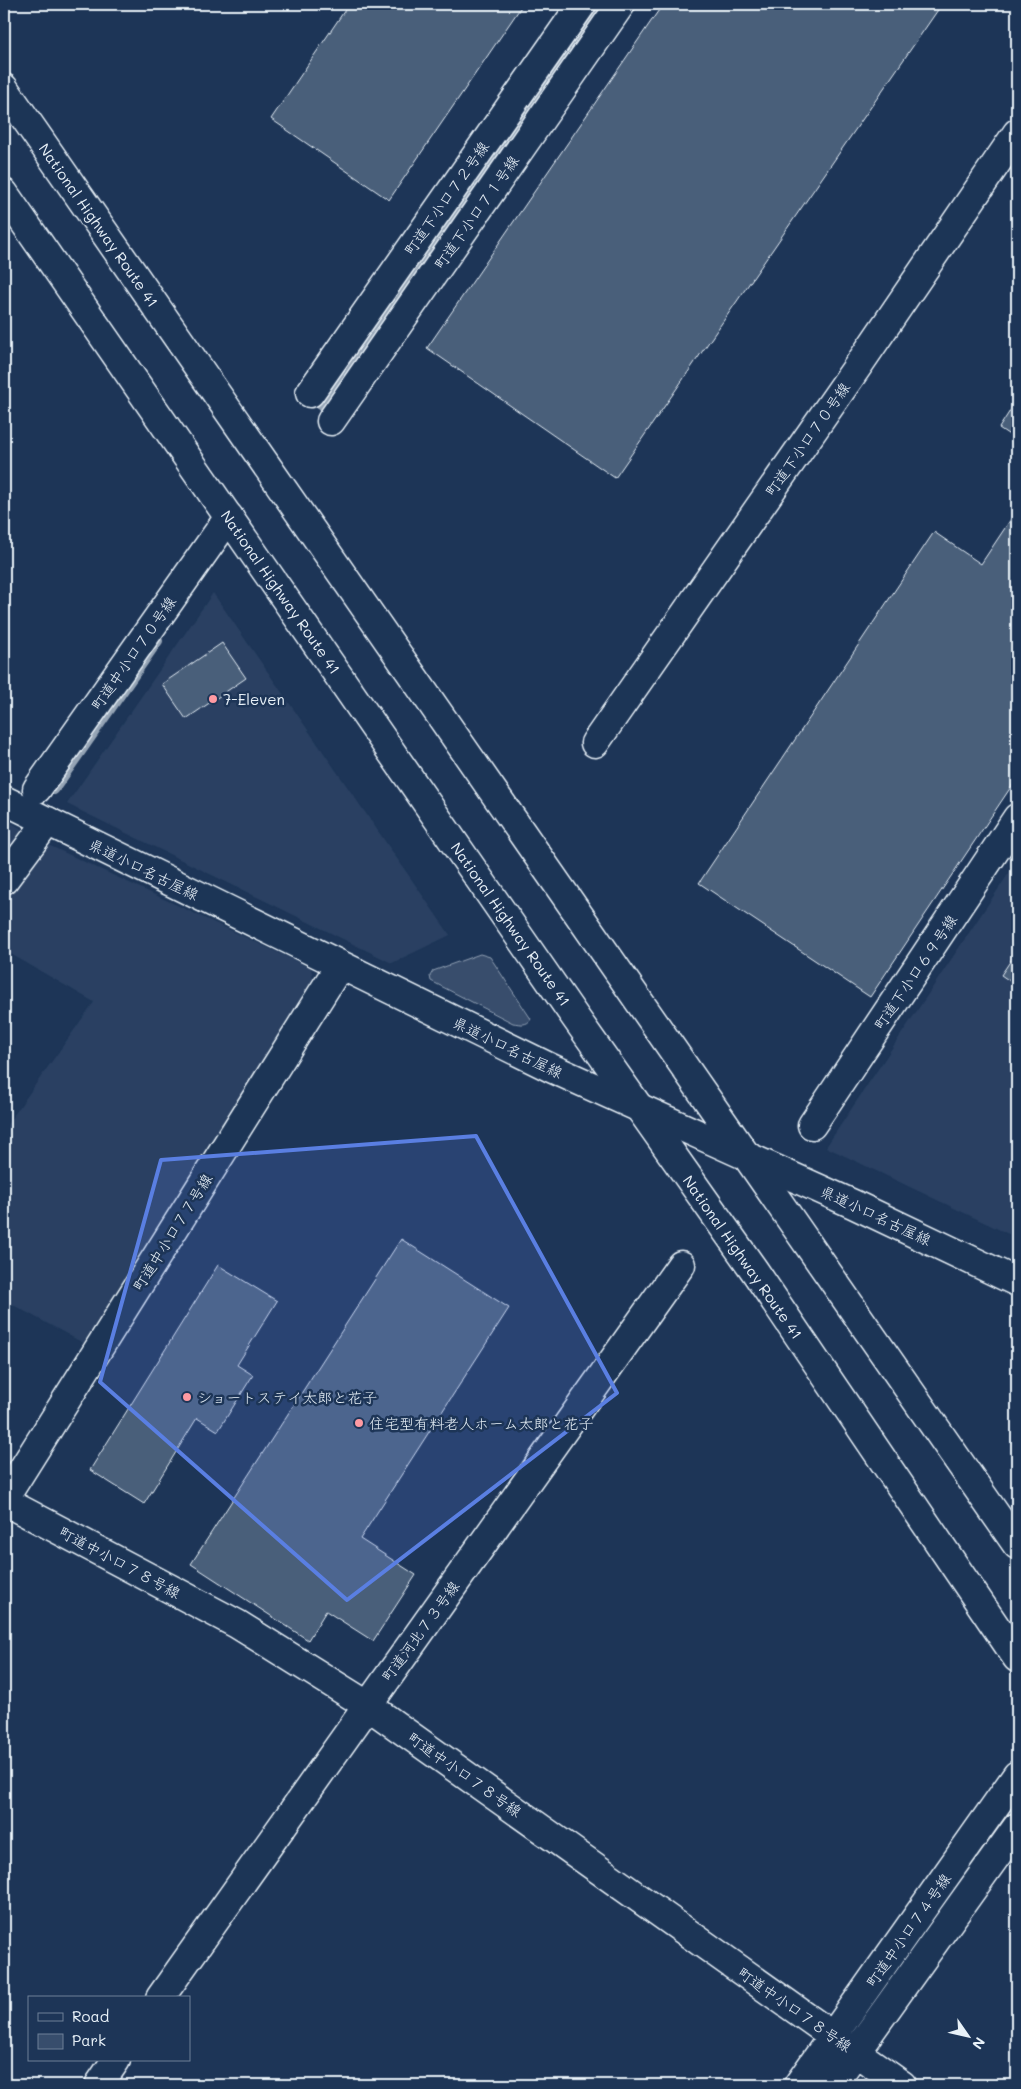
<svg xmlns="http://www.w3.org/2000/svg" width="1021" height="2089" font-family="Mali,'Klee One',sans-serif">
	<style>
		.built { fill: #2a4162 }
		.green { fill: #374d6c; stroke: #909fb2 }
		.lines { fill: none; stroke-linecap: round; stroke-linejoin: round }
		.stream { stroke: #95a4b5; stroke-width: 10 }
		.building { fill: #495e7a; stroke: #e8f1f8 }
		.street-casing { stroke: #e8f1f8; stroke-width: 31 }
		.secondary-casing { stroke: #e8f1f8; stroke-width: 31 }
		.highway-casing { stroke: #e8f1f8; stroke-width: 31 }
		.street { stroke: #1d3557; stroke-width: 28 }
		.secondary { stroke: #1d3557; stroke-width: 28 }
		.highway { stroke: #1d3557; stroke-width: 28 }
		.marked { fill: #5a7fe2; fill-opacity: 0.2; stroke: #5a7fe2; stroke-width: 4; stroke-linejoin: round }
		.poi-dot { fill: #ff9aa2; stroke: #1d3557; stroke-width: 2 }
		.labels { text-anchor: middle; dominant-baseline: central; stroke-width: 5; stroke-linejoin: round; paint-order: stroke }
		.street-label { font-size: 15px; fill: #e8f1f8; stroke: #1d3557 }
		.poi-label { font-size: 15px; fill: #e8f1f8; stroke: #1d3557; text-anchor: start }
	</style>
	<rect width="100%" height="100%" fill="#1d3557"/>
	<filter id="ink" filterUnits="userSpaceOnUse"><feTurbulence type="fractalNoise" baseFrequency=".02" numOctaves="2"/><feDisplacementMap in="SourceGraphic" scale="10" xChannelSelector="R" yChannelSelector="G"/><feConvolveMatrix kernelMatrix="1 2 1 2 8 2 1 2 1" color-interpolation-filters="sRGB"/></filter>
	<g filter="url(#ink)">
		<path class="built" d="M213 593 450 935 392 963 67 804Z
			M4 818 44 843 311 968 314 985 87 1345 4 1300V1129L94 1002 4 950Z
			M1017 861V1238L826 1147Z"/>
		<path class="green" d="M480 954 490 957 531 1019C527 1026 520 1024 513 1023L431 981 430 976 433 971Z"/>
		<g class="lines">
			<path class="stream" d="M322 406 602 4
				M54 790 158 641"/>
		</g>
		<path class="building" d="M349 4H523L389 200 271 119Z
			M663 4H942L615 478 427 348Z
			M1017 400V440L999 428Z
			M1017 510V778L870 997 699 883 934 532 981 564Z
			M222 643 246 678 186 719 162 684Z
			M1017 951V986L1001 975Z
			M401 1239 509 1308 360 1539 416 1575 373 1641 326 1611 308 1640 191 1564Z
			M218 1265 277 1301 237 1365 253 1375 218 1431 197 1418 144 1504 90 1470Z"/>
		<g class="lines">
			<g class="street-casing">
				<path id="street" d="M310 393 582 4
					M331 421 621 4
					M595 743 860 363 1017 133
					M37 789 229 517
					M4 880 48 821
					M812 1125 1017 818
					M4 1499 340 965
					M4 1501 237 1624 367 1705 902 2085
					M160 1998 681 1265
					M99 2085 116 2060
					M798 2085 1017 1775
					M832 2085 1017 1827"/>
			</g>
			<g class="secondary-casing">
				<path id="secondary" d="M4 800 551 1068 853 1204 1017 1282"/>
			</g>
			<g class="highway-casing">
				<path id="highway" d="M4 88 1017 1545
					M4 193 575 1017 754 1270 1017 1658"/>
			</g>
			<use href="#street" class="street"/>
			<use href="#secondary" class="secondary"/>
			<use href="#highway" class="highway"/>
		</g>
	</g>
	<path class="marked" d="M476 1136 617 1393 347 1600 100 1382 161 1160Z"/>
	<g class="poi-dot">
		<circle cx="213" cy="699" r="5"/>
		<circle cx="187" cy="1397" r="5"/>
		<circle cx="359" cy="1423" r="5"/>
	</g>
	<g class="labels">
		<g class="street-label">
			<text transform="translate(446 198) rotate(-55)">町道下小口７２号線</text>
			<text transform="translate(476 212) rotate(-55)">町道下小口７１号線</text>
			<text transform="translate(99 225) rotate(55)">National Highway Route 41</text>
			<text transform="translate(807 439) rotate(-55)">町道下小口７０号線</text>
			<text transform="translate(281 592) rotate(55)">National Highway Route 41</text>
			<text transform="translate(133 653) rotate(-55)">町道中小口７０号線</text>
			<text transform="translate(144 869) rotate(26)">県道小口名古屋線</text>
			<text transform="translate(511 924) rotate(55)">National Highway Route 41</text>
			<text transform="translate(915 972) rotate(-56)">町道下小口６９号線</text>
			<text transform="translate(508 1047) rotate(26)">県道小口名古屋線</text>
			<text transform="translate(876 1215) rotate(25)">県道小口名古屋線</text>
			<text transform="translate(172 1232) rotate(-58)">町道中小口７７号線</text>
			<text transform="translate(743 1257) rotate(55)">National Highway Route 41</text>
			<text transform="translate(120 1562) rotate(28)">町道中小口７８号線</text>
			<text transform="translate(420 1631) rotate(-54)">町道河北７３号線</text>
			<text transform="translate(465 1774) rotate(35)">町道中小口７８号線</text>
			<text transform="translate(908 1930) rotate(-55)">町道中小口７４号線</text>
			<text transform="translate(795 2009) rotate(35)">町道中小口７８号線</text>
		</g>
		<g class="poi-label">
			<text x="223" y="699">7-Eleven</text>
			<text x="197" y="1397">ショートステイ太郎と花子</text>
			<text x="369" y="1423">住宅型有料老人ホーム太郎と花子</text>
		</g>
	</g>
	<rect width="1021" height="2089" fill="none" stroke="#1d3557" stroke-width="20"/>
	<rect x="10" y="10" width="1001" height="2069" fill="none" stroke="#e8f1f8" stroke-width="2" filter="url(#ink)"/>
	<rect x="28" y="1996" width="162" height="65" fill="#1d3557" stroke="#6e8097"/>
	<rect x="38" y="2013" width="25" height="8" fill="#1d3557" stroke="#6e8097"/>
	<text x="72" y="2022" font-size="15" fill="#e8f1f8">Road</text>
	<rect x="38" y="2034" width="25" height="15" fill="#374d6c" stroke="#6e8097"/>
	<text x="72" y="2046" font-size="15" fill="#e8f1f8">Park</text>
	<g transform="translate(968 2036) rotate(124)" stroke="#1d3557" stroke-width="4" paint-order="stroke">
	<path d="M0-4L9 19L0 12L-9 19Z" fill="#e8f1f8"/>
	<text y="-8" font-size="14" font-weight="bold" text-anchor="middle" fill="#e8f1f8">N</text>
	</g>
</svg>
